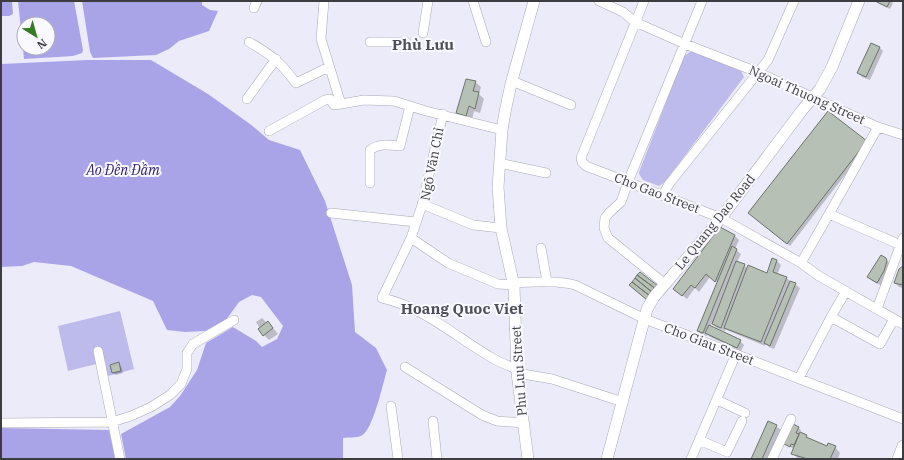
<svg xmlns="http://www.w3.org/2000/svg" width="904" height="460" font-family="'IBM Plex Serif',serif">
	<style>
		.green { fill: #bdbaec }
		.water { fill: #a9a4e8; fill-rule: evenodd }
		.shadow { fill: #0003 }
		.building { fill: #b6c0b4; stroke: #6b7469 }
		.lines { fill: none; stroke-linecap: round; stroke-linejoin: round }
		.minor-casing { stroke: #a9a8b6; stroke-width: 10 }
		.major-casing { stroke: #a9a8b6; stroke-width: 12 }
		.minor { stroke: #fff; stroke-width: 9 }
		.major { stroke: #fff; stroke-width: 11 }
		.labels { text-anchor: middle; dominant-baseline: central; stroke-width: 4; stroke-linejoin: round; paint-order: stroke }
		.street-label { font-size: 13px; fill: #3c3c41; stroke: #f9f9ff }
		.water-label { font-size: 14px; font-style: italic; fill: #32206f; stroke: #f9f9ff }
		.quarter-label { font-size: 15px; font-weight: bold; fill: #4e4d5a; stroke: #f9f9ff }
	</style>
	<rect width="100%" height="100%" fill="#ebebf9"/>
	<path class="green" d="M690 52H694L741 71 744 77 665 182 659 186 643 180 639 174V172L684 56Z
		M120 311 134 369 108 376 104 362 68 371 58 326Z"/>
	<path class="water" d="M1 1H12L13 14 9 16H1Z
		M18 1H74L83 50 82 53 73 56 24 59ZM24 24H48V48H24Z
		M82 1H202V5L210 10 218 11 209 31 179 41 169 49 156 55 93 58 90 52Z
		M88 60H151L208 94 250 124 269 140 300 150 325 201 352 285 355 332 376 348 387 370C383 383 373 431 361 436 356 438 348 437 343 438V459H126L121 434 170 407 180 396 197 370 206 343 233 327 256 341 262 347 277 339 283 326 261 297 252 295 239 302 226 320 205 331 185 332 167 330 153 301 71 266 34 262 22 266 1 267V64Z
		M1 428 109 430 115 459H1Z"/>
	<path class="shadow" d="M874 1H891L893 3 890 9Z
		M879 47 883 51 870 80 862 77 858 73Z
		M475 82 481 87 479 94 484 99 480 113 474 111 472 120 463 118 458 113Z
		M869 144 790 246 751 215Z
		M735 236 739 240 735 249 741 254 737 262 744 265 748 269 767 274 773 260 777 261 781 265 777 275 786 278 800 288 774 349 769 347 766 344 765 346 729 331 726 329 725 331 717 328 712 323 710 327 740 341 744 345 741 351 710 337 707 334V336L702 335 698 331 718 283 710 277 699 292 695 288 687 299 678 292Z
		M885 258 889 263 882 286 873 281 869 277Z
		M903 268V288L899 287 895 283Z
		M262 318 267 323 268 322 278 334 269 340 264 335 256 322Z
		M118 363 121 366 123 373 116 375 113 373 111 365Z
		M776 426 782 431 770 459H752Z
		M798 428 801 430 800 433 806 436 811 440 828 447H835L840 453 838 459H798L793 453 794 449 785 444Z"/>
	<path class="building" d="M875 1H890L887 7Z
		M871 43 880 47 866 77 857 73Z
		M466 79 476 81 473 91 479 92 475 109 469 106 466 116 456 113Z
		M828 111 867 141 787 244 748 213Z
		M720 227 735 235 715 282 706 274 695 288 691 285 682 296 673 289Z
		M732 246 737 249 703 333 697 331Z
		M881 255 886 258 887 261 884 271 877 283 867 277Z
		M772 258 777 260 773 272 787 277 761 342 724 328 748 265 767 273Z
		M736 261 745 264 721 328 712 324Z
		M903 266V285L894 283 899 269Z
		M640 272 658 286 656 289 637 275Z
		M637 275 656 289 653 293 635 278Z
		M635 278 653 293 650 296 632 282Z
		M790 281 796 283 770 346 764 343Z
		M632 282 650 296 647 300 629 285Z
		M268 321 273 328 263 336 258 329Z
		M709 325 741 340 737 348 705 333Z
		M119 362 121 371 112 373 110 365Z
		M768 421 777 425 762 459H751Z
		M793 424 799 427 796 433 799 434 794 445 791 444 790 447 784 444Z
		M800 432 807 435 806 437 827 446 828 443 836 446 830 459H808L791 454Z"/>
	<g class="lines">
		<g class="minor-casing">
			<path id="minor" d="M324 1 321 39 341 104 364 100 394 101 426 111 502 130
				M473 1 486 42
				M599 1 623 12 635 22 685 44 757 72 878 127 829 214 903 246
				M644 1 581 158 582 162 586 166 721 218 801 263 819 276 903 324
				M254 8 257 1
				M423 33 428 1
				M249 42C272 55 280 62 296 83L329 67
				M370 42H406
				M512 81 571 105
				M247 99 276 59
				M443 114 422 205 427 206 473 225 501 228
				M878 127 903 135
				M269 131 325 100 330 99 334 105 341 104
				M499 163 546 173
				M370 183V150C379 143 389 145 400 146L410 106
				M663 195 669 184 768 60 794 1
				M422 205 411 238 382 298C424 307 457 338 494 359 501 363 509 366 517 369
				M331 213 416 222
				M411 238 448 263 498 284 514 285
				M541 248 547 282
				M801 263 829 214
				M514 283C534 282 555 280 575 285L645 319 903 419
				M665 284 608 238 604 228 605 218 609 213 621 202 628 182 702 1
				M846 291 831 317 880 344 894 319
				M877 309 903 238
				M98 351 120 459
				M405 367 482 415 497 421 523 423
				M517 373 552 379 623 402
				M799 378 831 317
				M717 400 745 413
				M391 406 398 459
				M433 421 437 459
				M1 423 112 422 131 416 151 407 170 395 181 384 187 369V353L193 344 234 320
				M699 440 727 452 742 421
				M691 459 736 354
				M772 459 791 419"/>
		</g>
		<g class="major-casing">
			<path id="major" d="M528 459 517 373 514 286 501 228 498 187 502 130 505 112 511 84 534 1
				M607 459 647 309 654 297 721 218 803 109 820 89 832 67 859 1
				M898 459 903 446"/>
		</g>
		<use href="#minor" class="minor"/>
		<use href="#major" class="major"/>
	</g>
	<g class="labels">
		<g class="street-label">
			<text transform="translate(807 95) rotate(24)">Ngoai Thuong Street</text>
			<text transform="translate(432 164) rotate(-79)">Ngõ Văn Chỉ</text>
			<text transform="translate(657 193) rotate(21)">Cho Gao Street</text>
			<text transform="translate(715 222) rotate(-51)">Le Quang Dao Road</text>
			<text transform="translate(709 344) rotate(21)">Cho Giau Street</text>
			<text transform="translate(519 371) rotate(-94)">Phu Luu Street</text>
		</g>
		<g class="water-label">
			<text x="123" y="170">Ao Đền Đầm</text>
		</g>
		<g class="quarter-label">
			<text x="423" y="44">Phù Lưu</text>
			<text x="462" y="308">Hoang Quoc Viet</text>
		</g>
	</g>
	<rect width="904" height="460" fill="none" stroke="#3c3c41" stroke-width="4"/>
	<g transform="translate(36 36) rotate(143)"><circle r="19" fill="#f9f9ff" stroke="#adadb3"/>
	<path d="M0-3L7 15L0 10L-7 15Z" fill="#347c21"/>
	<text y="-6" font-size="11" font-weight="bold" text-anchor="middle" fill="#3c3c41">N</text>
	</g>
</svg>
